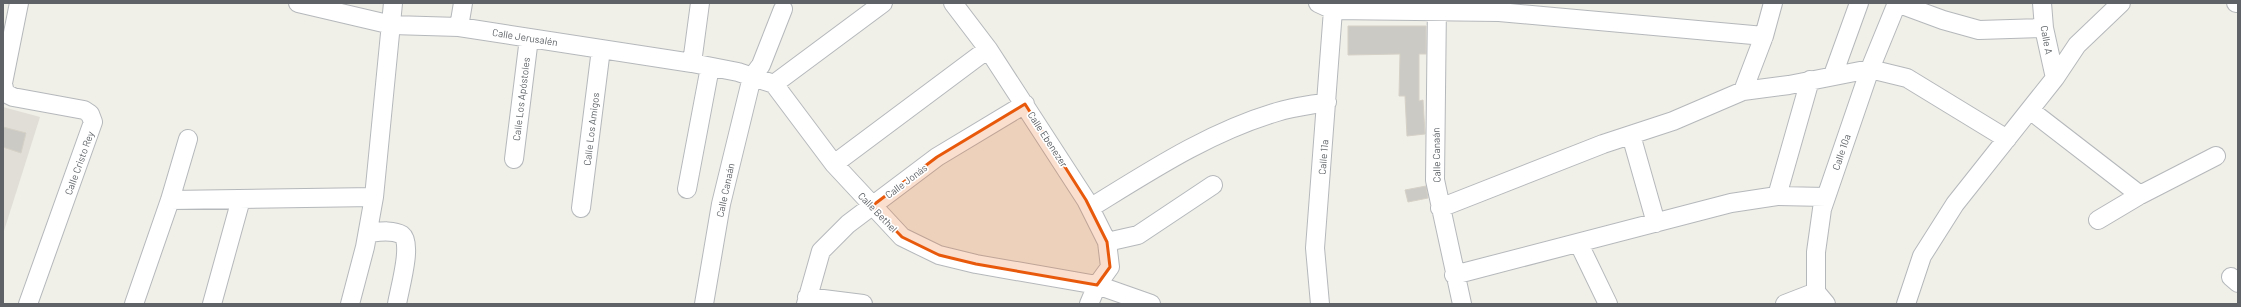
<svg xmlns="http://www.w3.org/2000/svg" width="2241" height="307" font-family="Barlow,sans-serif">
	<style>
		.education { fill: #e0ded7 }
		.building { fill: #cccac5; stroke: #d5d1c7 }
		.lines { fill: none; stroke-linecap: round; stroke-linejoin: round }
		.minor-casing { stroke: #b5b8bb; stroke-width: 20 }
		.minor { stroke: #fff; stroke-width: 18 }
		.marked { fill: #e8590c; fill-opacity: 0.2; stroke: #e8590c; stroke-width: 3; stroke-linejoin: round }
		.labels { text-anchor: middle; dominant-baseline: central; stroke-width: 3.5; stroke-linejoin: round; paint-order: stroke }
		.street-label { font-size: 10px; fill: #5f6367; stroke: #fff }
	</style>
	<rect width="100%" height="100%" fill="#f0efe8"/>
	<path class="education" d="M3 107 40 117 3 234Z"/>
	<path class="building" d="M1348 26H1426V54H1419V101L1423 100 1425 134 1407 136 1405 96H1399L1400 54 1348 55Z
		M3 127 26 133 21 153 3 147Z
		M1426 186 1428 198 1408 202 1405 190Z"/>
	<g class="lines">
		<g class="minor-casing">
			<path id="minor" d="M298 3 392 25 459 27 692 63 738 72 774 84 834 164 902 237 939 255 976 264 1097 285 1151 304
				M953 3 988 49 1086 200 1107 242 1110 267 1097 285 1089 304
				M1318 3 1333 10 1499 12 1764 36
				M1437 3 1435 180 1462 304
				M2042 3 2044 28 2055 78
				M2236 3H2238
				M459 27 463 3
				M692 63 700 3
				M1833 75 1859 3
				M3 83 19 3
				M3 84 5 93 13 97 84 110 90 114 93 122 28 304
				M774 84 883 3
				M1743 91 1764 36 1773 3
				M2030 110 2140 195
				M1631 135 1656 223
				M514 159 529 38
				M834 164 988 49
				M687 189 710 67
				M1777 196 1810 80
				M170 200 374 197
				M581 208 601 49
				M1090 208C1150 171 1209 132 1277 112 1293 107 1311 105 1327 102
				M1440 208 1603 144 1673 121 1743 91 1789 85 1870 69 1907 78 2007 139
				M2098 220 2140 195 2216 156
				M368 233C378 232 392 229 402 235 413 243 399 291 397 304
				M1107 242 1138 235 1213 185
				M1579 244 1608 304
				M1454 275 1731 203 1777 196 1826 197
				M2231 277 2238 283
				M807 297 863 304
				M134 304 170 200 188 139
				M212 304 241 199
				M350 304 365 247 374 197 393 3
				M704 304 721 204 752 77 761 65 783 9
				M806 304 821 251 848 224 937 157 1025 104
				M1320 304 1315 248 1333 10
				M1785 304 1816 292
				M1826 304 1816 292V252L1822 209 1870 69 1897 3 1943 20 1979 30 2044 28
				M1906 304 1922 256 1955 204 2055 78 2077 45 2121 3"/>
		</g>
		<use href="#minor" class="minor"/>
	</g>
	<path class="marked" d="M1025 104 1086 200 1107 242 1110 267 1097 285 976 264 939 255 902 237 872 206 937 157Z"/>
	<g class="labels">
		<g class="street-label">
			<text transform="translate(525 37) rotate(9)">Calle Jerusalén</text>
			<text transform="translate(2047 40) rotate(80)">Calle A</text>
			<text transform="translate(521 99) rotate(-83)">Calle Los Apóstoles</text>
			<text transform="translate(591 129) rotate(-83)">Calle Los Amigos</text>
			<text transform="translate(1048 139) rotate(57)">Calle Ebenezer</text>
			<text transform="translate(1841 152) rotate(-71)">Calle 10a</text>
			<text transform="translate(1436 155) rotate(-91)">Calle Canaán</text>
			<text transform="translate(1323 157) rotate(-85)">Calle 11a</text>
			<text transform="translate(79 163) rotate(-70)">Calle Cristo Rey</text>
			<text transform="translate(906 181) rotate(-37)">Calle Jonás</text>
			<text transform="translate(725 190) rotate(-78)">Calle Canaán</text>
			<text transform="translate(878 212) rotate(46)">Calle Bethel</text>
		</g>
	</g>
	<rect width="2241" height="307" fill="none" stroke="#5f6367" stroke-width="8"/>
</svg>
